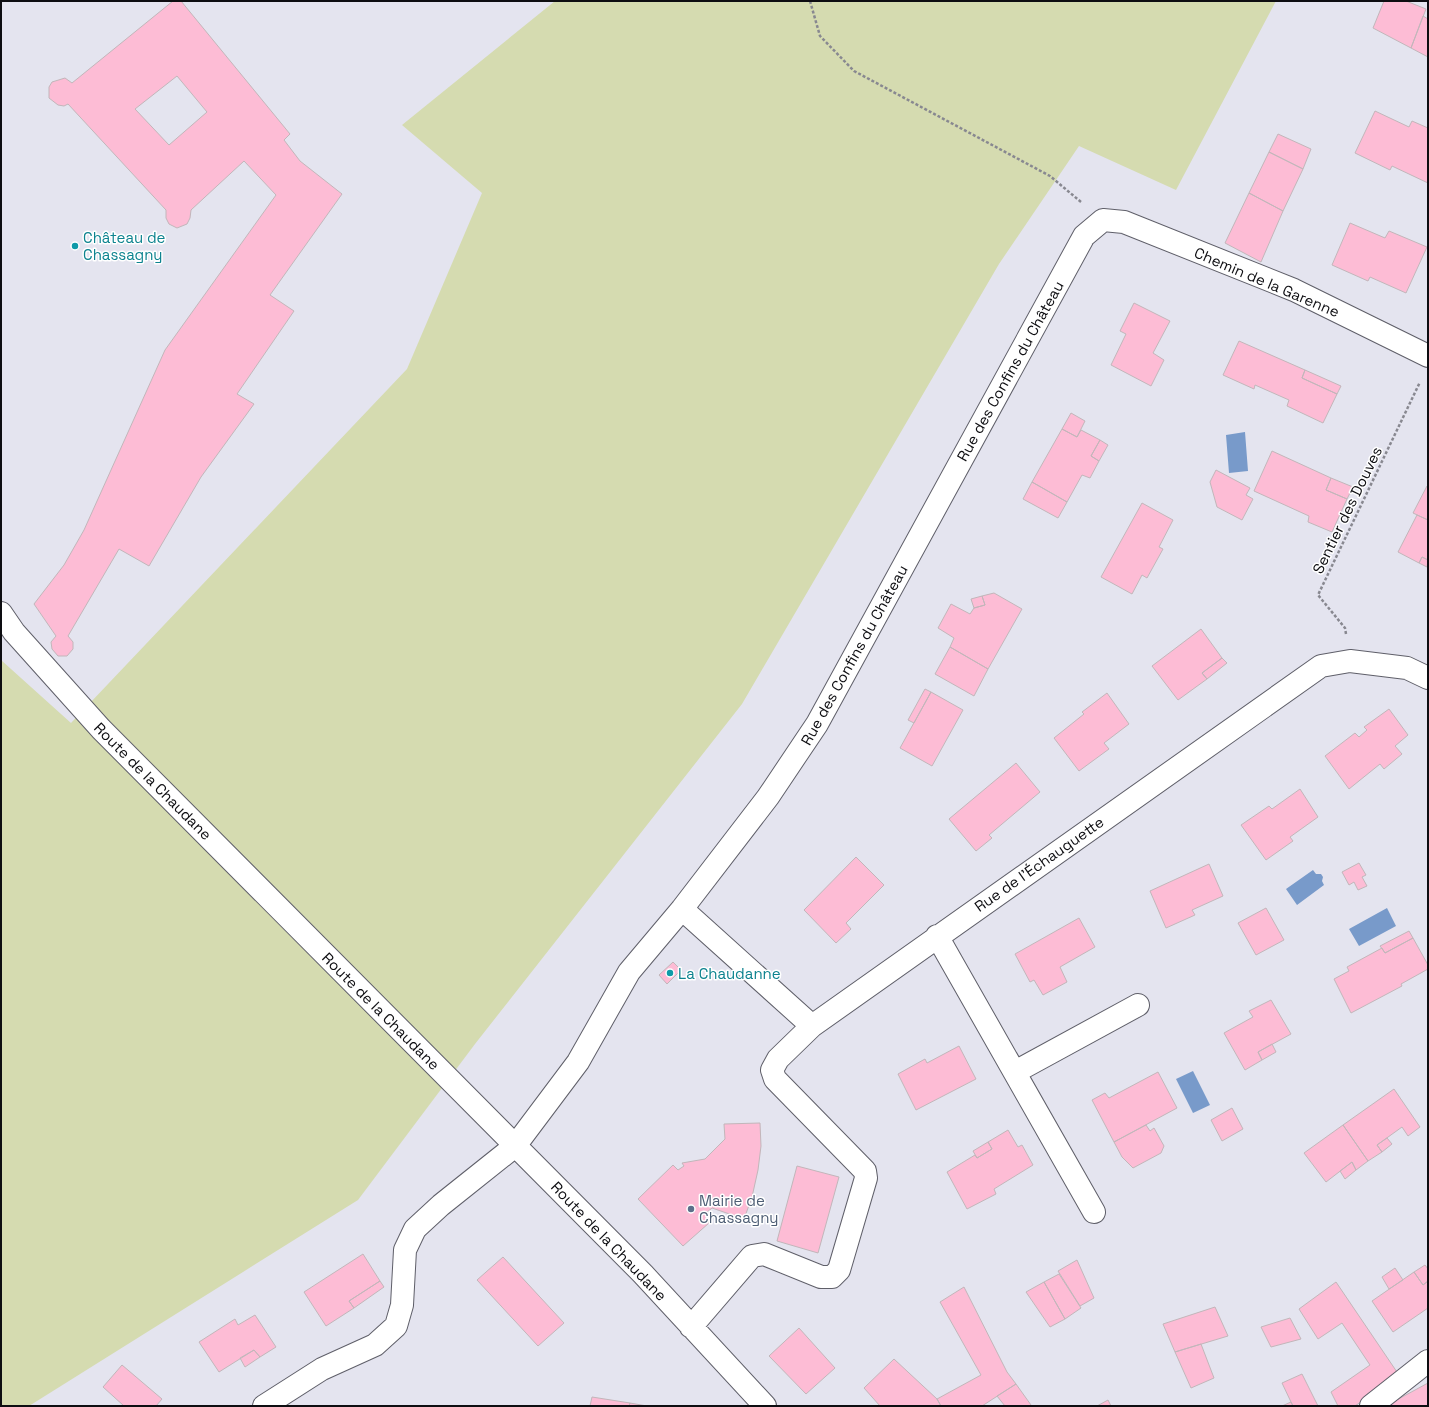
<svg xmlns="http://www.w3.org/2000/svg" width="1429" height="1407" font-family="'Space Grotesk',sans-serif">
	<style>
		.green { fill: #d5dbb0 }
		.water { fill: #789aca }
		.building { fill: #fdbcd5; stroke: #c2b6ba; fill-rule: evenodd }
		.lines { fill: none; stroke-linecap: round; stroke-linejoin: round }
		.minor-casing { stroke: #5f5f69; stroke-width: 24 }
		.path { stroke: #888890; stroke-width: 2.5; stroke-dasharray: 3 2; stroke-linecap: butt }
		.minor { stroke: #fff; stroke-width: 22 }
		.culture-dot { fill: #0f9aa8; stroke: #fff; stroke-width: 1.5 }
		.service-dot { fill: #5c6f8a; stroke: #fff; stroke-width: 1.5 }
		.labels { text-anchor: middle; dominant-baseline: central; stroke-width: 3; stroke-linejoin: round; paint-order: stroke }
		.culture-label { font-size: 15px; fill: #0d838f; stroke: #fff; text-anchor: start }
		.street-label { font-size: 15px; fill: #0d0d11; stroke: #fff }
		.service-label { font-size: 15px; fill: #4e5e75; stroke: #fff; text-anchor: start }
	</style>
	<rect width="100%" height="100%" fill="#e4e4ef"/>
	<path class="green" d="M555 1H1276L1176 190 1079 146 999 264 742 704 475 1044 358 1200 29 1406H1V660L71 723 407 369 482 193 402 125Z"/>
	<path class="water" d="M1245 432 1248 471 1229 473 1226 435Z
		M1313 870 1316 874H1321L1323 877 1322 881 1324 885 1297 905 1286 889Z
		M1387 908 1396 926 1359 946 1349 929Z
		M1193 1071 1210 1105 1193 1113 1176 1079Z"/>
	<path class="building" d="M173 1H181L290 134 284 140 300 161 342 194 270 295 294 311 237 394 254 404 201 477 149 566 119 549 68 636 73 642V649L67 656H58L52 649 51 642 56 636 34 604 64 565 84 530 165 350 276 195 244 161 191 210 190 218 187 224 177 228 169 224 166 218V210L68 104 64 106 58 105 49 98V87L52 82 65 78 72 83ZM177 76 207 112 169 145 135 109Z
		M1384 1H1406L1426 9 1411 48 1373 28Z
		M1423 16 1428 19V57L1411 48Z
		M1375 111 1409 127 1412 121 1428 128V183L1392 166 1390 170 1355 153Z
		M1278 134 1311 149 1303 169 1269 152Z
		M1269 152 1303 169 1283 211 1249 193Z
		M1249 193 1283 211 1261 262 1225 243Z
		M1350 223 1385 238 1389 231 1427 247 1406 293 1370 277 1368 281 1332 265Z
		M1134 303 1170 321 1153 353 1164 360 1151 386 1111 365 1126 334 1120 331Z
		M1239 341 1305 370 1302 378 1337 394 1323 423 1287 406 1289 400 1255 385 1254 389 1223 375Z
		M1305 370 1341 386 1337 394 1302 378Z
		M1071 413 1085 421 1077 437 1062 429Z
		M1062 429 1077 437 1081 430 1100 440 1091 456 1099 461 1090 478 1082 475 1067 502 1032 482Z
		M1100 440 1108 445 1099 461 1091 456Z
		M1272 451 1331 478 1326 490 1347 499 1332 532 1308 522 1309 516 1254 491Z
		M1216 470 1250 488 1246 495 1253 499 1242 520 1217 507 1210 482Z
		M1331 478 1353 487 1347 499 1326 490Z
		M1032 482 1067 502 1058 518 1023 499Z
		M1427 486H1428V520L1413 513Z
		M1142 503 1173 520 1159 547 1163 549 1147 578 1142 575 1132 594 1101 577Z
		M1417 515 1428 520V560L1422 557 1419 563 1398 552Z
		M1422 557 1428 560 1427 567 1419 563Z
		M994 593 1022 609 988 669 950 647 954 638 938 628 951 604 970 614 974 608 985 605 982 596Z
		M982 596 985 605 974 608 971 599Z
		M1201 629 1222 658 1202 673 1207 679 1178 700 1152 666Z
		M950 647 988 669 974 696 935 674Z
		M1222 658 1227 663 1207 679 1202 673Z
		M925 689 931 692 914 723 908 720Z
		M931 692 963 710 932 766 900 748Z
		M1107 693 1129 724 1104 743 1109 749 1079 771 1054 738 1084 714 1082 712Z
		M1389 709 1408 735 1395 746 1402 754 1384 769 1380 764 1349 789 1325 756 1355 733 1359 737 1367 730 1364 727Z
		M1016 763 1040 792 989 835 992 838 976 851 949 819Z
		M1300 789 1318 817 1290 837 1293 841 1266 860 1241 825 1269 806 1272 809Z
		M856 857 884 885 846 923 851 929 836 943 804 910Z
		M1359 863 1366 875 1362 877 1367 886 1358 890 1354 882 1349 885 1342 872Z
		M1209 864 1223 896 1192 910 1195 915 1166 928 1150 891Z
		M1266 908 1284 940 1256 955 1238 923Z
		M1079 918 1095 947 1060 967 1067 982 1043 995 1034 980 1030 982 1015 954Z
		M1409 931 1413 938 1385 953 1380 946Z
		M1413 938 1428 965V969L1401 984 1402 986 1351 1013 1334 979 1349 971 1347 967 1382 948 1385 953Z
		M673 962 681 970 667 984 659 975Z
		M1271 1000 1291 1034 1258 1052 1262 1060 1245 1070 1224 1033 1253 1017 1249 1011Z
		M1272 1044 1276 1052 1262 1060 1258 1052Z
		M959 1046 976 1079 916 1110 898 1074 925 1059 927 1063Z
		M1158 1072 1177 1108 1114 1142 1092 1100 1105 1093 1109 1098Z
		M1394 1089 1420 1127 1408 1136 1402 1127 1377 1145 1382 1152 1368 1161 1343 1125Z
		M1232 1108 1243 1129 1222 1141 1211 1120Z
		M760 1123 761 1146 758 1170 752 1197 744 1219 712 1208 706 1213 709 1223 683 1246 638 1199 673 1165 678 1170 684 1166 682 1163 705 1159 725 1139 724 1124Z
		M1146 1125 1150 1131 1154 1128 1164 1146 1161 1153 1133 1168 1122 1157 1114 1142Z
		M1343 1125 1368 1161 1356 1170 1352 1162 1326 1182 1304 1153Z
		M1008 1130 1018 1147 1022 1145 1033 1165 994 1189 996 1194 967 1209 947 1172 975 1155 977 1158 992 1149 988 1142Z
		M1387 1138 1392 1144 1382 1152 1377 1145Z
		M988 1142 992 1149 977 1158 973 1151Z
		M1352 1162 1356 1170 1345 1179 1340 1171Z
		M797 1166 839 1177 818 1253 777 1241Z
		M363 1254 380 1281 349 1301 354 1308 326 1326 304 1292Z
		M503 1257 564 1323 538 1346 477 1280Z
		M1077 1260 1094 1298 1080 1306 1058 1271Z
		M1425 1265 1428 1269V1281L1423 1285 1414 1272Z
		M1395 1268 1403 1280 1389 1289 1382 1277Z
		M1414 1272 1423 1285 1428 1281V1308L1393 1332 1372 1301Z
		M1059 1274 1081 1308 1065 1319 1044 1282Z
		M380 1281 384 1287 354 1308 349 1301Z
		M1044 1282 1065 1319 1050 1327 1026 1292Z
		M1336 1282 1399 1375 1355 1406H1338L1331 1392 1370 1365 1342 1323 1318 1339 1299 1309Z
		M964 1287 1007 1372 1016 1384 982 1406H941L937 1399 981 1375 940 1302Z
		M1215 1307 1228 1336 1175 1352 1163 1324Z
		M255 1315 276 1347 260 1357 254 1350 219 1372 199 1342 235 1319 238 1325Z
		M1290 1318 1301 1339 1271 1347 1261 1327Z
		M799 1328 835 1368 806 1394 769 1356Z
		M1201 1344 1214 1378 1191 1388 1175 1352Z
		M254 1350 260 1357 245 1367 240 1358Z
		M894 1359 937 1399 941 1406H880L864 1388Z
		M122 1365 162 1399 156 1406H124L103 1387Z
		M1302 1374 1318 1406H1293L1291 1402 1282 1383Z
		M1428 1383V1406H1392L1391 1403Z
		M1016 1384 1031 1405 1032 1406H1005L997 1396Z
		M592 1397 630 1403 629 1406H590Z
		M1108 1400 1111 1406H1097Z
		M1291 1402 1293 1406H1282Z
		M630 1403 647 1406H629Z"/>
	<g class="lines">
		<g class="minor-casing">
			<path id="minor" d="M1 613 14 632 101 729 643 1274 765 1406
				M682 909 812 1026 1321 666 1350 661 1407 668 1428 678
				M937 936 1094 1212
				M1015 1072 1138 1005
				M691 1327 752 1256 764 1254 821 1277H832L839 1270 866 1178 865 1171 775 1079 772 1070 778 1059 812 1026
				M264 1406 322 1369 375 1345 396 1326 402 1305 405 1250 415 1229 441 1205 515 1146 578 1062 629 972 682 909 768 797 817 724 1084 236 1103 220 1124 222 1294 290 1428 356
				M1371 1406 1428 1361"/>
		</g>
		<path class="path" d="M810 1 820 36 854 71 1050 176 1081 202
			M1346 634 1345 628 1318 595 1420 382"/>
		<use href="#minor" class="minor"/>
	</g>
	<g class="culture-dot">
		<circle cx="75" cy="246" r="4"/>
		<circle cx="670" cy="973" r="4"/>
	</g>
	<circle class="service-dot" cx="691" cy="1209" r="4"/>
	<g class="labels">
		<g class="culture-label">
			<text x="83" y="237">Château de<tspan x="83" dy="17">Chassagny</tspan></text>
			<text x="678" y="973">La Chaudanne</text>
		</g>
		<g class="street-label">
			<text transform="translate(1267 282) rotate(23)">Chemin de la Garenne</text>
			<text transform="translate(1010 371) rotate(-61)">Rue des Confins du Château</text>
			<text transform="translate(1347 510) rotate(-64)">Sentier des Douves</text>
			<text transform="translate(854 655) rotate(-61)">Rue des Confins du Château</text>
			<text transform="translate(153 781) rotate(45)">Route de la Chaudane</text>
			<text transform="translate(1039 864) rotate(-35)">Rue de l'Échauguette</text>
			<text transform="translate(381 1011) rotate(45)">Route de la Chaudane</text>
			<text transform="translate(609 1241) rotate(46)">Route de la Chaudane</text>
		</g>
		<g class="service-label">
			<text x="699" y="1200">Mairie de<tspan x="699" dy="17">Chassagny</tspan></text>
		</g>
	</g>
	<rect width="1429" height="1407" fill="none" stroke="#0d0d11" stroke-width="4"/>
</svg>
